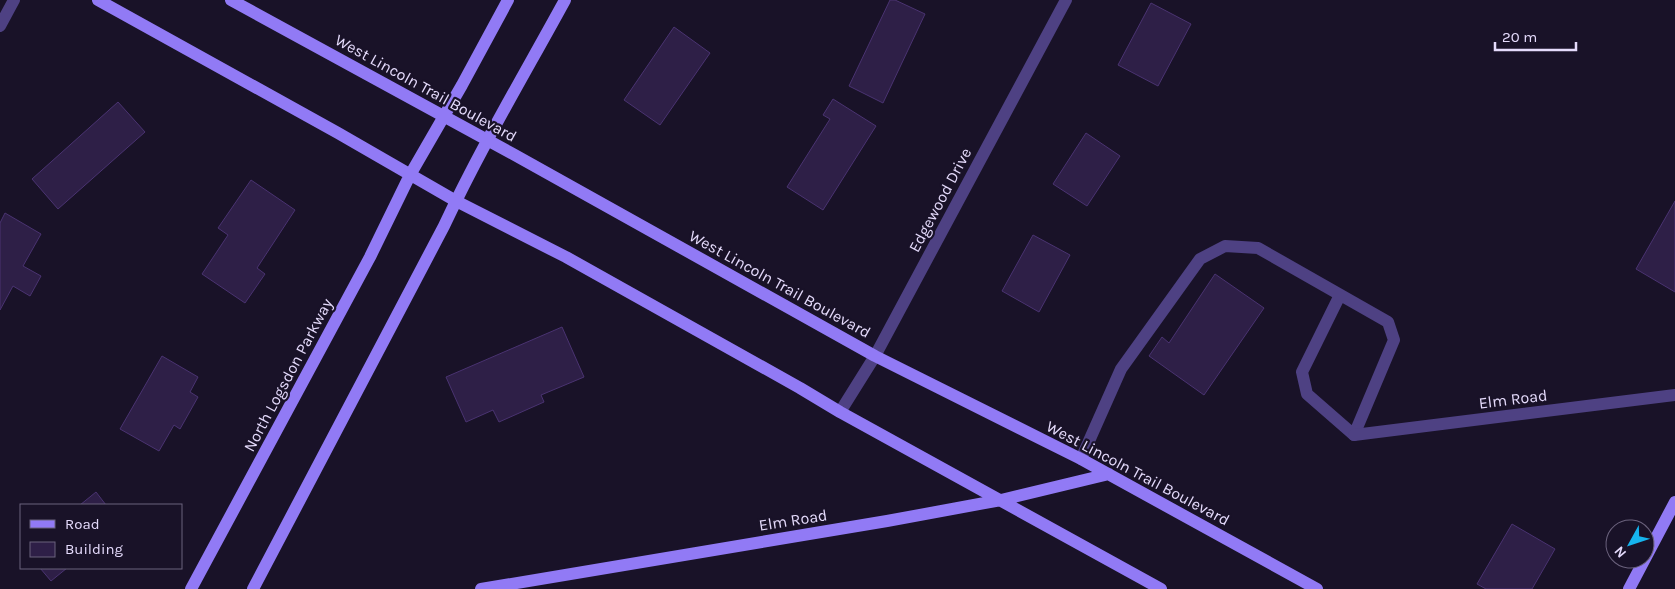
<svg xmlns="http://www.w3.org/2000/svg" width="1675" height="589" font-family="Karla,sans-serif">
	<style>
		.building { fill: #2e1f47; stroke: #4a3371 }
		.lines { fill: none; stroke-linecap: round; stroke-linejoin: round }
		.lane { stroke: #4e4183; stroke-width: 12 }
		.street { stroke: #4e4183; stroke-width: 12 }
		.secondary { stroke: #917af5; stroke-width: 12 }
		.labels { text-anchor: middle; dominant-baseline: central; stroke-width: 4.5; stroke-linejoin: round; paint-order: stroke }
		.street-label { font-size: 16px; fill: #e5dbfc; stroke: #191228 }
	</style>
	<rect width="100%" height="100%" fill="#191228"/>
	<path class="building" d="M890 0H895L925 14 883 103 849 86Z
		M1151 3 1191 24 1158 86 1118 65Z
		M674 27 710 53 660 125 624 100Z
		M833 99 876 126 823 210 787 187 830 119 823 115Z
		M118 102 145 132 58 209 32 179Z
		M1086 133 1120 156 1087 206 1053 184Z
		M251 180 295 210 257 268 265 274 245 303 202 274 228 235 218 228Z
		M1675 201V292L1636 269Z
		M5 213 41 234 23 266 41 276 30 296 13 286 0 310V223Z
		M1033 235 1070 255 1039 312 1002 291Z
		M1215 274 1264 308 1204 395 1149 356 1162 337 1169 343Z
		M562 327 584 377 541 395 544 402 499 422 493 410 466 422 446 377Z
		M162 356 198 377 190 392 198 397 180 429 174 425 159 451 120 429Z
		M96 492 106 505H80Z
		M1512 524 1555 549 1532 589H1486L1477 584Z
		M40 568H67L51 581Z"/>
	<g class="lines">
		<path class="lane" d="M1081 459 1121 369 1200 259 1225 246 1258 248 1388 322 1394 340 1354 435 1307 394 1302 372 1340 295"/>
		<path class="street" d="M0 26 14 0
			M840 412 875 356 1066 0
			M1354 435 1675 395"/>
		<path class="secondary" d="M98 0 338 133 456 201 566 257 800 388 840 412 1161 589
			M231 0 513 154 875 356 1081 459 1317 589
			M191 589 370 257 410 175 462 85 508 0
			M253 589 444 226C480 149 524 75 565 0
			M481 589 887 521 1001 500 1109 474
			M1629 589 1675 502"/>
	</g>
	<g class="labels">
		<g class="street-label">
			<text transform="translate(426 88) rotate(29)">West Lincoln Trail Boulevard</text>
			<text transform="translate(940 200) rotate(-62)">Edgewood Drive</text>
			<text transform="translate(780 284) rotate(29)">West Lincoln Trail Boulevard</text>
			<text transform="translate(288 375) rotate(-62)">North Logsdon Parkway</text>
			<text transform="translate(1513 399) rotate(-7)">Elm Road</text>
			<text transform="translate(1138 473) rotate(28)">West Lincoln Trail Boulevard</text>
			<text transform="translate(793 520) rotate(-9)">Elm Road</text>
		</g>
	</g>
	<rect x="20" y="504" width="162" height="65" fill="#191228" stroke="#6b627d"/>
	<rect x="30" y="520" width="25" height="8" fill="#917af5" stroke="#6b627d"/>
	<text x="65" y="529" font-size="15" fill="#e5dbfc">Road</text>
	<rect x="30" y="542" width="25" height="15" fill="#2e1f47" stroke="#6b627d"/>
	<text x="65" y="554" font-size="15" fill="#e5dbfc">Building</text>
	<g transform="translate(1630 544) rotate(230)"><circle r="24" fill="#191228" stroke="#6b627d"/>
	<path d="M0-4L9 19L0 12L-9 19Z" fill="#16b4ee"/>
	<text y="-8" font-size="14" font-weight="bold" text-anchor="middle" fill="#e5dbfc">N</text>
	</g>
	<path d="M1495 42v8h81v-8" fill="none" stroke="#e5dbfc" stroke-width="2.5"/>
	<text x="1502" y="42" font-size="15" fill="#e5dbfc" stroke="#191228" stroke-width="4" paint-order="stroke">20 m</text>
</svg>
